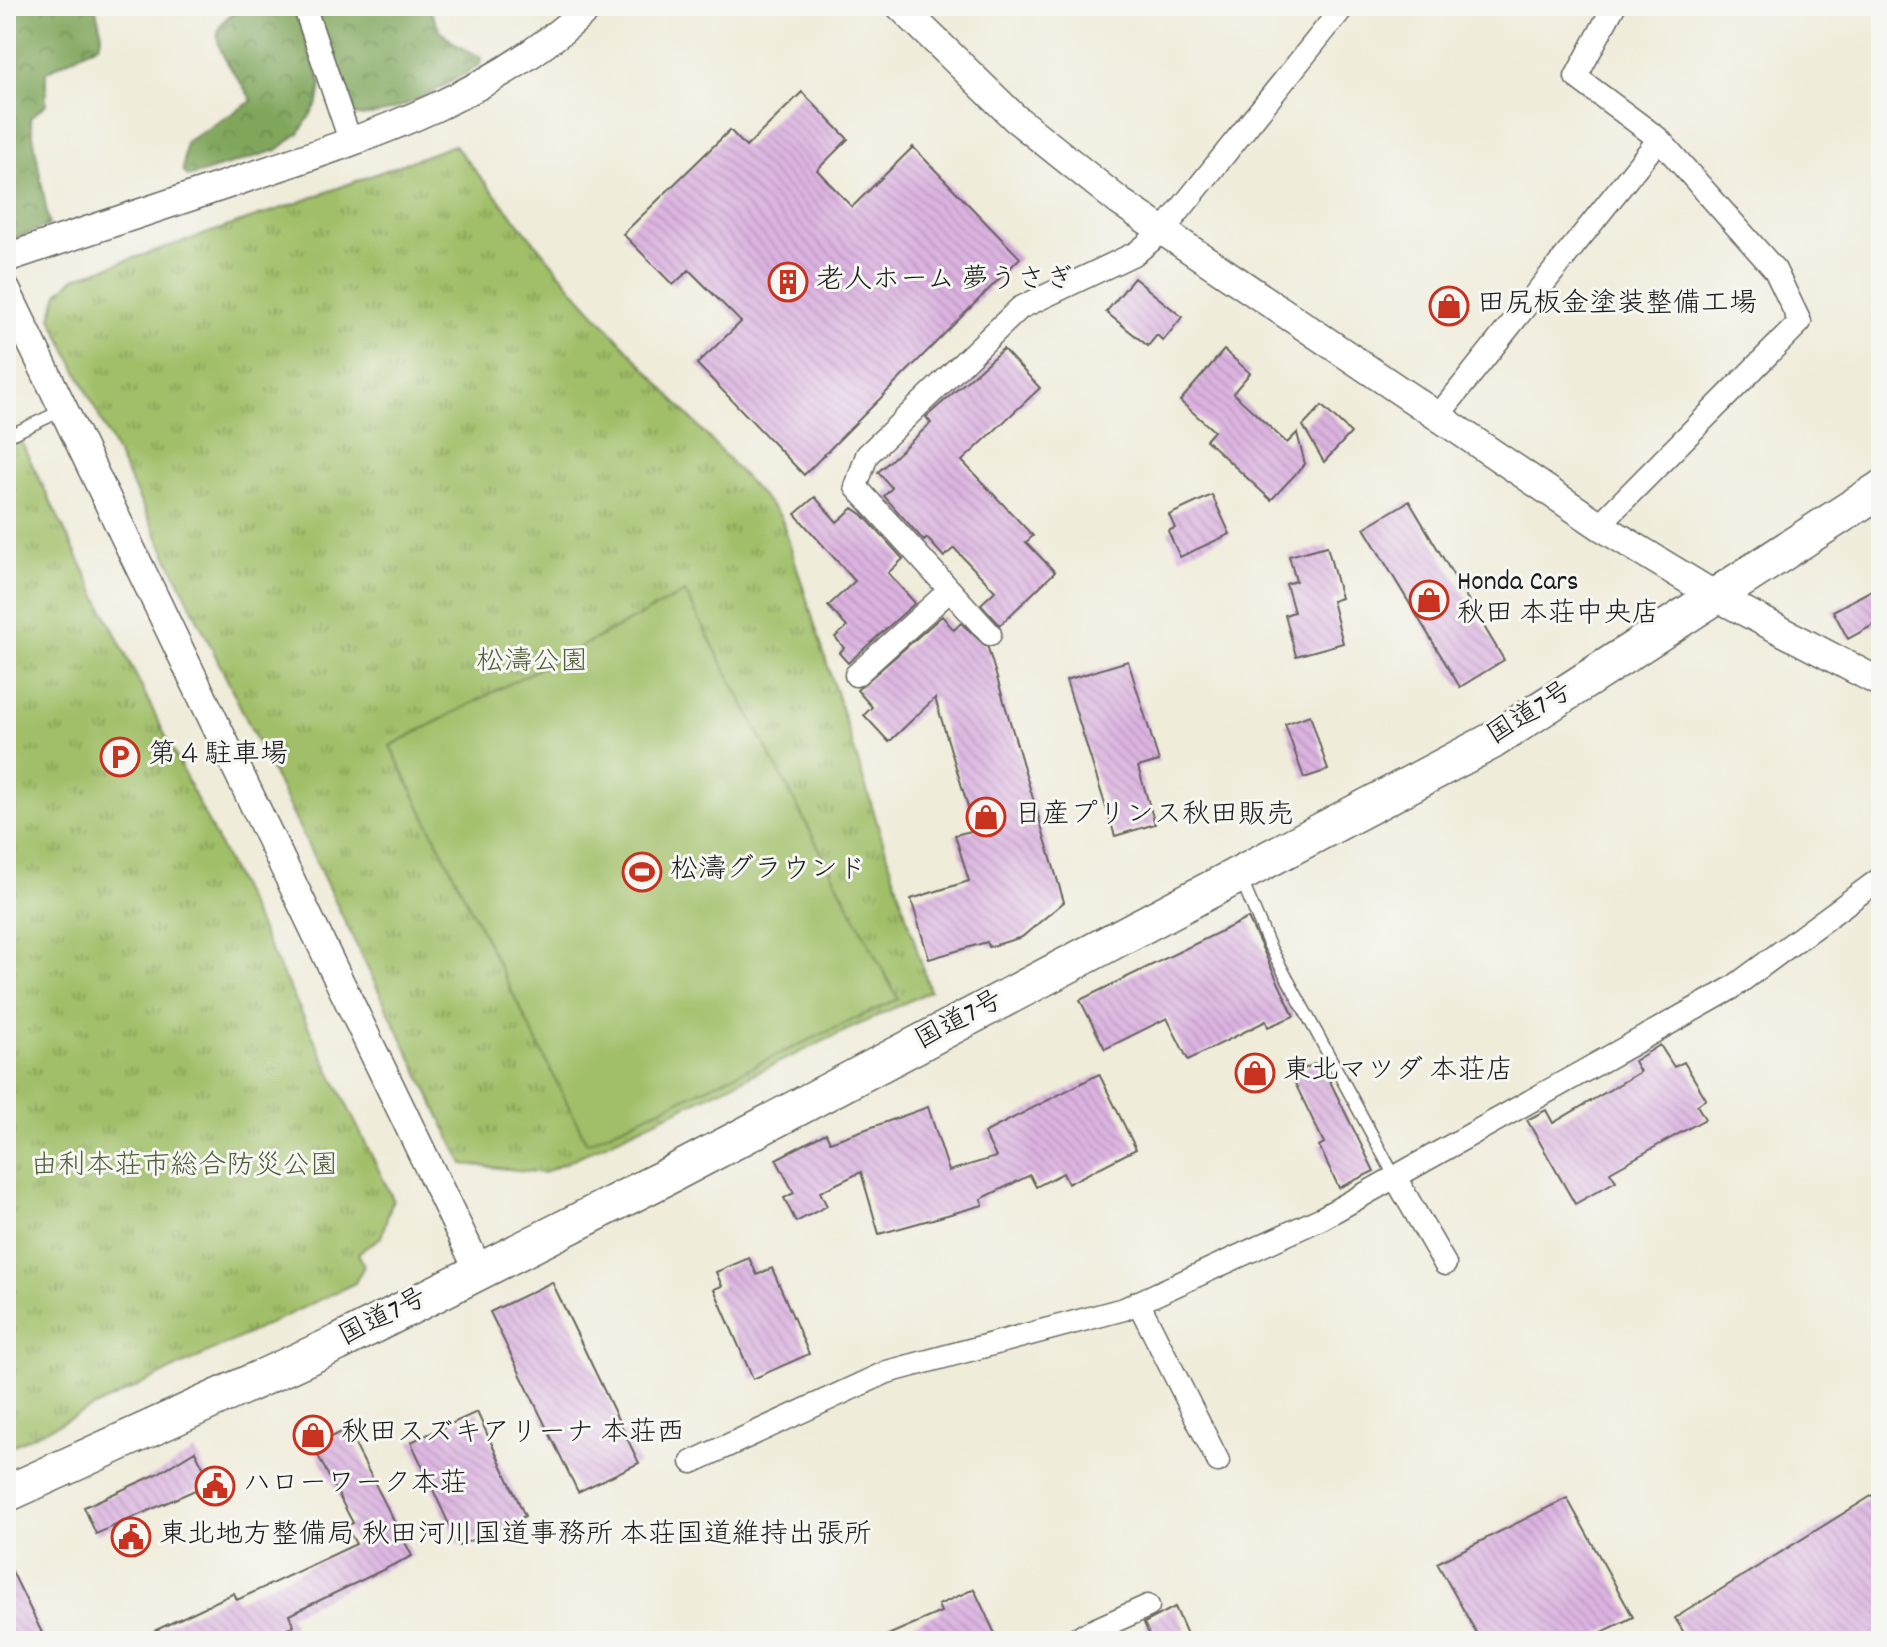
<svg xmlns="http://www.w3.org/2000/svg" width="1887" height="1647" font-family="Dekko,'Klee One',sans-serif">
  <defs>
    <pattern id="grass-tufts" width="24" height="20" patternUnits="userSpaceOnUse" patternTransform="scale(2)"><rect width="24" height="20" fill="#a0bf67"/><path d="M3 7l-1-3M5 7V3M7 7l1-3M15 17l-1-3M17 17v-4M19 17l1-3" fill="none" stroke="#829a54"/></pattern>
    <pattern id="forest-crowns" width="20" height="18" patternUnits="userSpaceOnUse" patternTransform="scale(2)"><rect width="20" height="18" fill="#80a65c"/><path d="M2 6a3 3 0 1 1 6 0M12 15a3 3 0 1 1 6 0" fill="none" stroke="#68864b"/></pattern>
    <pattern id="building-back-hatch" width="6" height="6" patternUnits="userSpaceOnUse" patternTransform="scale(2)"><rect width="6" height="6" fill="#dbb3e0"/><path d="M-1 5l2 2M0 0l6 6M5-1l2 2" fill="none" stroke="#bb99c0"/></pattern>
  </defs>
  <rect width="100%" height="100%" fill="#f6f6f2"/>
  <filter id="ink" filterUnits="userSpaceOnUse"><feTurbulence type="fractalNoise" baseFrequency=".0125" numOctaves="2"/><feDisplacementMap in="SourceGraphic" scale="16" xChannelSelector="R" yChannelSelector="G"/><feConvolveMatrix kernelMatrix="1 2 1 2 8 2 1 2 1" color-interpolation-filters="sRGB"/></filter>
  <filter id="wash" filterUnits="userSpaceOnUse"><feTurbulence type="fractalNoise" baseFrequency=".006" numOctaves="4" result="noise"/><feDisplacementMap in="SourceGraphic" scale="32" xChannelSelector="R" yChannelSelector="G"/><feGaussianBlur stdDeviation="1.8" result="paint"/><feColorMatrix in="noise" values="0 0 0 0 0 0 0 0 0 0 0 0 0 0 0 0 0 1.4 0 .05"/><feComposite in="paint" operator="in"/></filter>
  <g filter="url(#wash)">
    <rect width="100%" height="100%" fill="#f0ecda"/>
    <path fill="url(#grass-tufts)" stroke="#5e6e42" stroke-width="2" d="M454 145 580 297 781 517 930 991 544 1173 463 1164 51 318 58 293 75 278 300 202Z
      M6 411 393 1199 381 1237 358 1253 364 1266 355 1283 6 1449Z"/>
    <path fill="url(#forest-crowns)" stroke="#4e613c" stroke-width="2" d="M6 6H95L102 34 99 44 46 72V104L30 118 49 225 6 242Z
      M248 6H293L321 84 318 103 299 133 277 150 188 177 183 170 186 142 252 101C234 67 187 29 248 6Z
      M315 6H429C439 38 454 44 481 57L480 65C448 83 390 121 353 115Z"/>
    <path fill="#a0bf67" stroke="#5e6e42" stroke-width="2" d="M685 592 898 999 587 1143 390 746Z"/>
    <g id="blocks">
      <path fill="url(#building-back-hatch)" d="M802 92 848 139 817 170 852 207 913 147 1020 258 804 475 697 364 741 322 689 270 673 285 623 234 730 130 746 147Z
        M1134 278 1182 317 1163 341 1157 335 1148 346 1106 312Z
        M1003 349 1040 388 962 461 1033 536 1026 542 1055 572 1000 625 981 604 995 591 954 548 944 557 927 538 924 541 884 496 892 488 878 472 931 423 926 417Z
        M1224 350 1250 373 1233 393 1287 443 1297 433 1305 464 1271 500 1206 440 1214 431 1180 401Z
        M1322 406 1351 433 1324 462 1303 426Z
        M1212 495 1230 534 1180 557 1168 531 1175 528 1169 515Z
        M815 497 837 522 853 508 863 515 903 559 888 573 915 603 848 663 839 653 844 648 835 637 847 627 828 606 855 581 795 514Z
        M1409 501 1504 660 1460 687 1364 528Z
        M1327 546 1341 598 1332 601 1343 643 1296 656 1285 615 1294 612 1286 584 1296 581 1289 556Z
        M1881 585V621L1848 639 1833 611Z
        M942 616 954 630 961 623 988 648 1064 902 1022 937 989 947 987 942 929 959 911 899 969 881 955 835 975 830 935 698 889 742 864 715 872 707 857 690Z
        M1128 661 1159 761 1138 767 1155 824 1115 836 1066 680Z
        M1310 715 1328 770 1304 778 1285 724Z
        M1248 918 1294 1016 1268 1027 1266 1021 1188 1060 1167 1018 1105 1049 1080 1000Z
        M1660 1045 1674 1067 1684 1062 1706 1099 1697 1105 1705 1119 1610 1172 1616 1181 1575 1204 1527 1120 1546 1110 1553 1123 1640 1072 1634 1061Z
        M1320 1061 1374 1171 1339 1188 1319 1146 1324 1143 1291 1075Z
        M1099 1074 1136 1149 1068 1184 1063 1173 1036 1187 1030 1175 981 1199 983 1205 879 1234 861 1172 820 1192 827 1206 796 1222 784 1198 794 1193 776 1159 826 1133 830 1142 928 1107 949 1171 996 1157 984 1133Z
        M749 1258 757 1275 772 1268 809 1354 753 1379 714 1289 722 1286 716 1272Z
        M552 1282 639 1463 578 1492 490 1312Z
        M477 1412 525 1516 459 1546 411 1442Z
        M347 1429 412 1556 289 1615 294 1626 262 1641H133L234 1593 237 1600 356 1544 346 1526 353 1523 313 1446Z
        M195 1451 211 1483 96 1534 84 1507 155 1475Z
        M1881 1490V1641H1689L1675 1618Z
        M1567 1498 1633 1617 1584 1641H1481L1437 1563Z
        M6 1559 46 1641H6Z
        M974 1589 996 1636 984 1641H874L941 1612 938 1605Z
        M1175 1607 1190 1641H1152L1144 1623Z"/>
    </g>
  </g>
  <g filter="url(#ink)">
    <use href="#blocks" fill-opacity="0" stroke="#66655e" stroke-width="2"/>
    <g fill="none" stroke-linecap="round" stroke-linejoin="round">
      <g stroke="#66655e" stroke-width="14">
        <path id="service" d="M6 437 63 410
          M1241 879 1269 945 1395 1177"/>
      </g>
      <g stroke="#66655e" stroke-width="25">
        <path id="minor" d="M304 6 351 143
          M1438 416 1659 139
          M1599 525 1800 322 1775 270 1659 139 1576 77 1614 6
          M990 634 856 487 867 455 1020 308 1136 253 1163 231 1344 6
          M856 675 950 590
          M1395 1177 1445 1264
          M1138 1302 1218 1461
          M692 1462 887 1372 1124 1309 1322 1218 1732 988 1881 878
          M1070 1641 1148 1606"/>
      </g>
      <g stroke="#66655e" stroke-width="31">
        <path id="tertiary" d="M900 6 1015 118 1120 202 1599 525 1717 597 1881 683
          M6 258C87 231 168 204 249 177 371 136 495 96 590 6
          M6 290 479 1271"/>
      </g>
      <g stroke="#66655e" stroke-width="39">
        <path id="trunk" d="M6 1494 338 1343 670 1175 1492 741 1881 489"/>
      </g>
      <use href="#service" stroke="#fff" stroke-width="11"/>
      <use href="#minor" stroke="#fff" stroke-width="22"/>
      <use href="#tertiary" stroke="#fff" stroke-width="28"/>
      <use href="#trunk" stroke="#fff" stroke-width="36"/>
    </g>
  </g>
  <defs>
    <g id="building-ring" transform="scale(2)"><circle r="9.5" fill="#f6f6f2" stroke="#c8321e" stroke-width="1.5"/><path d="M-4-6H4V6H1V3H-1V6H-4ZM-2.5-4.3h1.7v1.8h-1.7ZM.8-4.3h1.7v1.8H.8ZM-2.5-1h1.7V.8h-1.7ZM.8-1h1.7V.8H.8Z" fill="#c8321e"/></g>
    <g id="shop-ring" transform="scale(2)"><circle r="9.5" fill="#f6f6f2" stroke="#c8321e" stroke-width="1.5"/><path d="M-5-2.5h2.3a2.7 3.5 0 0 1 5.4 0H5L5.5 6h-11ZM-1.5-2.5h3a1.5 2.3 0 0 0-3 0Z" fill="#c8321e"/></g>
    <g id="parking-ring" transform="scale(2)"><circle r="9.5" fill="#f6f6f2" stroke="#c8321e" stroke-width="1.5"/><path d="M-3.5-5.5H1a3.5 3.5 0 0 1 0 7H-1V5.5H-3.5ZM-1-3.4V-.6H.8a1.4 1.4 0 0 0 0-2.8Z" fill="#c8321e"/></g>
    <g id="stadium-ring" transform="scale(2)"><circle r="9.5" fill="#f6f6f2" stroke="#c8321e" stroke-width="1.5"/><path d="M0-5a6.5 5 0 1 0 0 10a6.5 5 0 1 0 0-10ZM-3.5-1.8h7v3.6h-7Z" fill="#c8321e"/></g>
    <g id="civic-ring" transform="scale(2)"><circle r="9.5" fill="#f6f6f2" stroke="#c8321e" stroke-width="1.5"/><path d="M-.6-6.5H3V-4.5H.6V-3L4-1V1h2V6H-6V1h2V-1L-.6-3ZM-1.2 2.5V6h2.4V2.5Z" fill="#c8321e"/></g>
  </defs>
  <g fill-rule="evenodd">
    <use href="#building-ring" x="788" y="282"/>
    <use href="#shop-ring" x="1449" y="306"/>
    <use href="#shop-ring" x="1429" y="600"/>
    <use href="#parking-ring" x="120" y="757"/>
    <use href="#shop-ring" x="986" y="817"/>
    <use href="#stadium-ring" x="642" y="872"/>
    <use href="#shop-ring" x="1255" y="1073"/>
    <use href="#shop-ring" x="313" y="1435"/>
    <use href="#civic-ring" x="215" y="1486"/>
    <use href="#civic-ring" x="131" y="1537"/>
  </g>
  <g text-anchor="middle" dominant-baseline="central" stroke-width="6" stroke-linejoin="round" paint-order="stroke">
    <g font-size="28" fill="#1c1c1c" stroke="#f6f6f2" text-anchor="start">
      <text x="816" y="282">老人ホーム 夢うさぎ</text>
      <text x="1477" y="306">田尻板金塗装整備工場</text>
      <text x="1457" y="584">Honda Cars<tspan x="1457" dy="32">秋田 本荘中央店</tspan></text>
      <text x="148" y="757">第４駐車場</text>
      <text x="1014" y="817">日産プリンス秋田販売</text>
      <text x="670" y="872">松濤グラウンド</text>
      <text x="1283" y="1073">東北マツダ 本荘店</text>
      <text x="341" y="1435">秋田スズキアリーナ 本荘西</text>
      <text x="243" y="1486">ハローワーク本荘</text>
      <text x="159" y="1537">東北地方整備局 秋田河川国道事務所 本荘国道維持出張所</text>
    </g>
    <g font-size="28" fill="#515d3a" stroke="#f6f6f2">
      <text x="532" y="664">松濤公園</text>
      <text x="184" y="1168">由利本荘市総合防災公園</text>
    </g>
    <g font-size="28" fill="#1c1c1c" stroke="#f6f6f2">
      <text transform="translate(1531 715) rotate(-32)">国道7号</text>
      <text transform="translate(960 1022) rotate(-28)">国道7号</text>
      <text transform="translate(384 1319) rotate(-27)">国道7号</text>
    </g>
  </g>
  <rect width="1887" height="1647" fill="none" stroke="#f6f6f2" stroke-width="32"/>
</svg>
